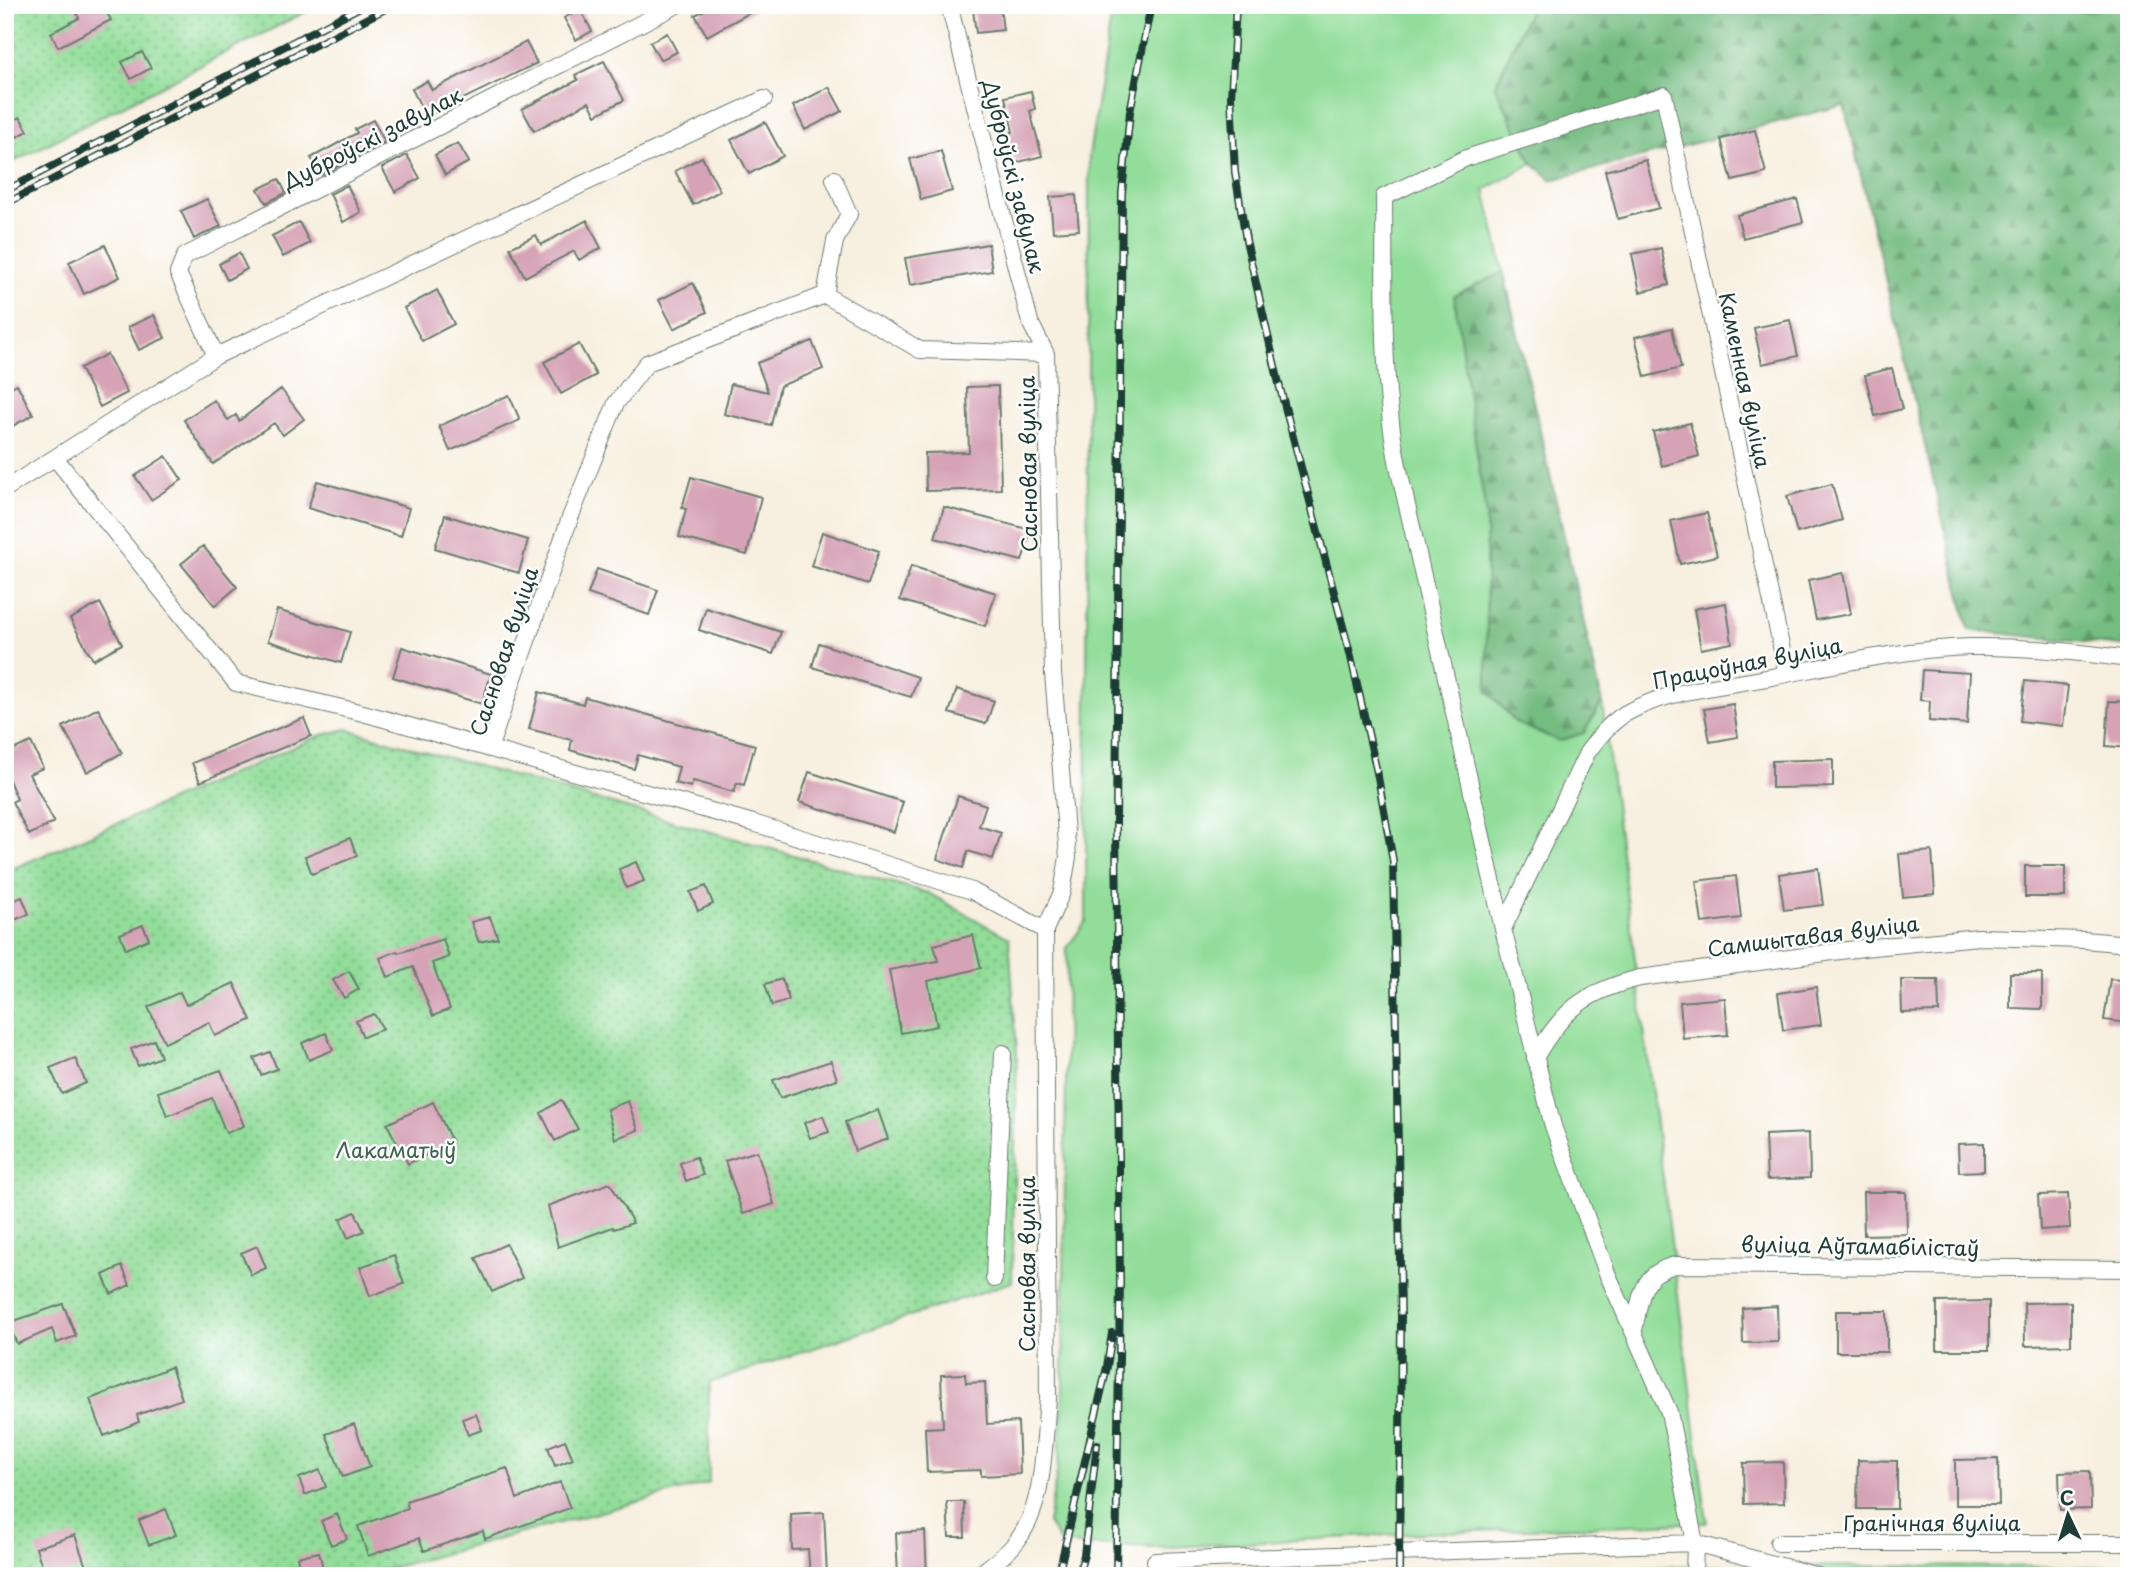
<svg xmlns="http://www.w3.org/2000/svg" width="2134" height="1581" font-family="'Playpen Sans',sans-serif">
  <defs>
    <pattern id="forest-firs" width="22" height="20" patternUnits="userSpaceOnUse" patternTransform="scale(1.75)"><rect width="22" height="20" fill="#74bc81"/><path d="M5 1l3.5 6h-7zM16 11l3.5 6h-7z" fill="#5f9a6a"/></pattern>
    <pattern id="park-dots" width="8" height="8" patternUnits="userSpaceOnUse" patternTransform="scale(1.75)"><rect width="8" height="8" fill="#91dd99"/><path d="M2 2h.1M6 6h.1" fill="none" stroke="#76b47e" stroke-width="1.8" stroke-linecap="round"/></pattern>
  </defs>
  <rect width="100%" height="100%" fill="#fff"/>
  <filter id="ink" filterUnits="userSpaceOnUse"><feTurbulence type="fractalNoise" baseFrequency=".0143" numOctaves="2"/><feDisplacementMap in="SourceGraphic" scale="14" xChannelSelector="R" yChannelSelector="G"/><feConvolveMatrix kernelMatrix="1 2 1 2 8 2 1 2 1" color-interpolation-filters="sRGB"/></filter>
  <filter id="wash" filterUnits="userSpaceOnUse"><feTurbulence type="fractalNoise" baseFrequency=".00686" numOctaves="4" result="noise"/><feDisplacementMap in="SourceGraphic" scale="28" xChannelSelector="R" yChannelSelector="G"/><feGaussianBlur stdDeviation="1.57" result="paint"/><feColorMatrix in="noise" values="0 0 0 0 0 0 0 0 0 0 0 0 0 0 0 0 0 1.4 0 .05"/><feComposite in="paint" operator="in"/></filter>
  <g filter="url(#wash)">
    <rect width="100%" height="100%" fill="#f7efdf"/>
    <path fill="#91dd99" stroke="#588d66" stroke-width="2" d="M1113 5H1532L1495 86 1532 163 1485 190 1602 702 1707 1522 1424 1533 1155 1548 1061 1544 1048 1523 1058 1467 1063 1393 1067 948 1086 921 1089 156Z
      M1672 1566 2129 1567V1576H1496Z"/>
    <path fill="url(#forest-firs)" stroke="#4a7c5a" stroke-width="2" d="M1532 5H2129V647L1969 630 1844 105 1552 180 1532 163 1495 86Z
      M1503 272 1602 702 1584 733 1559 741 1516 723 1487 690 1486 516 1454 296Z
      M2075 1567H2129V1576H2070Z"/>
    <path fill="url(#park-dots)" stroke="#588d66" stroke-width="2" d="M5 5H319L5 166Z
      M346 729 928 893 1009 938 1017 1053 1012 1282 709 1383V1483L361 1576H5V872L319 736Z"/>
    <g id="blocks">
      <path fill="#d6a3b6" d="M72 5H103L111 20 58 47 51 33 79 18Z
        M714 5H764L707 36 695 15Z
        M1000 6 1003 30 976 33 973 10Z
        M580 9 592 31 576 40 564 18Z
        M667 33 677 52 660 60 650 42Z
        M526 42 537 63 426 117 412 89 427 81 432 90Z
        M142 52 151 68 131 79 122 62Z
        M604 61 624 100 596 115 589 102 534 131 522 109 578 80 575 75Z
        M829 87 842 111 805 130 793 106Z
        M1031 91 1035 109 1030 111 1042 156 1015 163 1007 134 1013 132 1005 97Z
        M20 117 28 131 5 143V125Z
        M373 120 385 142 321 175 311 158 357 133 355 129Z
        M765 122 783 156 749 174 731 140Z
        M1755 130 1766 173 1732 181 1721 139Z
        M458 143 469 162 445 175 435 155Z
        M941 151 952 191 921 200 910 159Z
        M407 155 420 178 395 192 382 168Z
        M702 157 720 191 693 205 675 171Z
        M1646 160 1659 208 1618 219 1605 171Z
        M279 179 286 193 266 203 258 189Z
        M347 185 361 212 343 222 330 194Z
        M1076 195 1079 230 1053 232 1050 197Z
        M207 199 221 226 194 239 181 211Z
        M1797 199 1803 222 1743 238 1737 215Z
        M587 220 601 248 579 260 574 251 525 277 510 248 536 235 541 245Z
        M299 222 310 243 283 257 272 236Z
        M988 244 992 271 910 285 905 258Z
        M105 245 120 277 84 294 69 262Z
        M1661 248 1669 285 1640 292 1632 254Z
        M239 253 247 269 227 280 219 264Z
        M693 283 707 312 674 329 659 300Z
        M437 290 454 324 422 341 404 308Z
        M154 315 165 338 139 350 128 327Z
        M1790 320 1798 356 1762 364 1754 328Z
        M1672 328 1681 368 1645 377 1635 337Z
        M812 341 823 369 780 386 771 425 724 414 731 384 768 392 757 363Z
        M579 344 596 375 561 394 544 362Z
        M107 354 127 393 100 407 80 368Z
        M1892 368 1902 409 1875 416 1865 375Z
        M17 384 33 415 5 430V390Z
        M998 386 1001 489 926 491 925 453 969 452 967 387Z
        M281 389 304 419 283 435 274 423 213 464 184 420 214 400 228 420 236 415 239 421Z
        M509 395 520 420 450 451 439 426Z
        M1690 423 1699 456 1662 466 1653 432Z
        M166 456 182 480 151 500 135 476Z
        M691 477 761 497 747 555 679 537 686 509 682 508Z
        M317 481 409 508 401 536 308 508Z
        M1832 484 1842 520 1797 533 1787 496Z
        M944 507 1031 530 1022 561 935 538Z
        M1707 513 1717 556 1680 564 1671 521Z
        M445 515 528 540 519 573 435 548Z
        M822 532 879 551 868 584 811 566Z
        M203 546 237 587 215 606 181 564Z
        M911 566 996 593 985 626 900 600Z
        M597 569 658 590 649 615 588 594Z
        M1843 573 1851 614 1816 620 1808 580Z
        M100 603 122 644 93 660 70 619Z
        M1726 603 1732 643 1701 649 1694 609Z
        M706 608 781 632 773 654 699 630Z
        M277 610 350 632 341 663 268 641Z
        M819 643 918 677 911 697 812 667Z
        M402 647 491 674 482 704 393 677Z
        M1922 670 1970 673 1967 724 1929 721 1930 701 1920 700Z
        M2025 681 2068 686 2063 726 2020 721Z
        M957 689 994 701 986 724 949 713Z
        M539 692 583 704 585 697 755 745 744 785 737 783 734 792 693 781 691 787 675 783 679 767 638 755 634 769 570 750 572 740 529 729Z
        M2109 701 2129 702V748L2106 746Z
        M1733 704 1738 737 1710 742 1704 709Z
        M98 708 122 753 87 772 63 727Z
        M304 718 311 736 200 782 192 763Z
        M31 742 43 768 29 774 54 822 29 835 12 802 17 799 5 771V753Z
        M1833 759V787L1772 788V761Z
        M809 772 903 802 894 832 799 802Z
        M958 796 986 805 979 826 1001 833 993 859 968 851 963 868 937 859Z
        M350 838 357 856 312 874 305 856Z
        M1932 851 1935 894 1903 897 1899 854Z
        M636 862 644 881 626 888 619 869Z
        M2025 866H2065V897H2025Z
        M1818 868 1823 905 1784 910 1779 874Z
        M1736 876 1741 918 1702 923 1696 881Z
        M706 886 713 904 698 911 690 892Z
        M22 897 29 914 5 924V904Z
        M490 917 498 938 479 942 471 922Z
        M143 925 149 939 126 949 120 934Z
        M973 935 981 968 928 981 937 1026 901 1033 889 970 938 961 934 945Z
        M443 939 449 957 432 963 450 1009 433 1016 413 967 388 977 380 958 397 951 398 953Z
        M349 971 359 989 344 998 333 980Z
        M2010 973H2042V1009L2010 1008Z
        M782 979 789 1000 772 1006 765 984Z
        M2110 979 2129 981V1023L2104 1020Z
        M1901 980H1938L1939 1012 1902 1013Z
        M234 983 251 1020 215 1036 209 1022 165 1043 148 1007 180 992 186 1005Z
        M1816 987 1821 1025 1783 1030 1778 993Z
        M1725 998 1728 1035 1683 1039 1680 1002Z
        M374 1014 383 1029 363 1037 356 1021Z
        M326 1033 333 1050 309 1060 302 1043Z
        M154 1040 161 1057 138 1066 131 1049Z
        M270 1052 277 1069 261 1075 254 1058Z
        M75 1058 86 1083 62 1094 50 1068Z
        M831 1061 837 1079 780 1098 773 1080Z
        M221 1070 244 1126 226 1133 212 1098 167 1116 158 1092Z
        M561 1100 578 1129 555 1141 541 1113Z
        M628 1101 638 1130 615 1139 607 1109Z
        M433 1102 452 1142 408 1164 387 1124Z
        M878 1110 888 1139 855 1151 845 1122Z
        M823 1116 829 1132 810 1138 804 1123Z
        M1809 1133 1810 1178 1767 1180 1765 1135Z
        M1984 1143V1171L1959 1172 1958 1144Z
        M757 1151 774 1204 743 1214 725 1161Z
        M696 1157 703 1175 686 1181 680 1163Z
        M610 1183 633 1223 614 1229 613 1227 558 1247 548 1206Z
        M1863 1192H1906L1907 1234 1864 1235Z
        M2068 1194 2070 1228 2040 1230 2038 1195Z
        M355 1212 364 1231 348 1238 340 1219Z
        M506 1244 522 1278 492 1292 476 1258Z
        M257 1246 266 1268 251 1275 241 1253Z
        M394 1255 404 1284 370 1296 360 1267Z
        M122 1266 130 1285 111 1294 103 1275Z
        M1989 1301V1350H1937V1302Z
        M2071 1302V1345L2025 1346 2024 1303Z
        M63 1304 76 1336 57 1343 52 1329 17 1344 8 1323Z
        M1777 1306 1778 1342 1743 1343 1742 1308Z
        M1836 1311H1887V1352H1836Z
        M171 1367 182 1399 137 1415 139 1422 104 1436 90 1399Z
        M965 1374 966 1383 985 1382 987 1424 1018 1422 1020 1474 981 1476V1470L927 1472 925 1428 943 1427 941 1375Z
        M476 1414 482 1430 468 1435 462 1419Z
        M354 1424 370 1467 343 1477 326 1434Z
        M565 1440 573 1459 555 1466 548 1447Z
        M1998 1459 1999 1505H1955V1460Z
        M1858 1460 1897 1461V1509H1857Z
        M1783 1462 1784 1503 1744 1504 1743 1463Z
        M507 1468 517 1499 560 1482 570 1508 485 1539 483 1531 424 1551 419 1538 368 1556 358 1526 408 1508 406 1501Z
        M320 1470 326 1487 305 1495 299 1478Z
        M2090 1471 2091 1509 2060 1510 2059 1472Z
        M947 1502H964L965 1537H949Z
        M166 1509 176 1535 149 1545 139 1520Z
        M824 1512 827 1576H810L808 1549 792 1550 791 1514Z
        M337 1514 347 1539 331 1545 321 1521Z
        M925 1531 927 1576H898L896 1533Z
        M75 1535 86 1567 59 1576H45L36 1548Z
        M319 1552 324 1572 301 1576 297 1557Z"/>
    </g>
  </g>
  <g filter="url(#ink)">
    <use href="#blocks" fill-opacity="0" stroke="#6b7b70" stroke-width="2"/>
    <g fill="none" stroke-linecap="round" stroke-linejoin="round">
      <g stroke="#6b7b70" stroke-width="18">
        <path id="street" d="M949 5 1030 322 1046 354 1053 673 1068 857 1062 892 1045 930
          M834 179 849 214 835 241 825 295 920 350 1046 354
          M216 356 178 273 185 256 677 5
          M56 459 236 683 363 713 753 823 972 891 1045 930 1048 1399C1043 1447 1046 1510 1012 1547 1002 1558 989 1566 978 1576
          M5 489 216 356 764 99
          M489 749 570 518 616 403 647 363 825 295
          M1503 929 1587 753C1600 735 1613 719 1632 710 1672 690 1718 687 1761 679 1830 666 1900 649 1970 647 2023 646 2076 652 2129 659
          M1535 1058C1562 1010 1586 991 1640 978L1863 948 1979 937 2084 940 2129 944
          M994 1279 1003 1053
          M1634 1330C1641 1299 1639 1274 1675 1265L2129 1269
          M1778 1543H2129
          M1155 1561 1695 1543 1818 1576
          M1694 1576 1695 1543 1669 1412 1607 1273 1553 1126 1503 929 1409 514C1401 480 1393 447 1390 413 1382 342 1385 268 1384 197L1466 158 1664 95 1787 674"/>
      </g>
      <use href="#street" stroke="#fff" stroke-width="16"/>
      <g stroke="#1f3d34" stroke-width="8">
        <path id="rail" d="M1236 5 1231 97 1235 172 1246 240 1280 388 1350 653 1378 777 1393 861 1401 1317 1399 1576
          M5 191 364 5
          M5 204 393 5
          M1058 1576 1107 1367 1112 1333
          M1078 1576 1084 1555 1097 1444
          M1116 1576 1120 1284 1116 820 1122 193 1130 112 1151 5"/>
      </g>
      <use href="#rail" stroke="#fff" stroke-width="5" stroke-dasharray="16" stroke-linecap="butt"/>
    </g>
  </g>
  <g text-anchor="middle" dominant-baseline="central" stroke-width="5" stroke-linejoin="round" paint-order="stroke">
    <g font-size="21" fill="#1f3d34" stroke="#fff">
      <text transform="translate(372 137) rotate(-27)">Дуброўскі завулак</text>
      <text transform="translate(1015 176) rotate(76)">Дуброўскі завулак</text>
      <text transform="translate(1746 380) rotate(78)">Каменная вуліца</text>
      <text transform="translate(1027 464) rotate(-91)">Сасновая вуліца</text>
      <text transform="translate(503 651) rotate(-72)">Сасновая вуліца</text>
      <text transform="translate(1747 662) rotate(-11)">Працоўная вуліца</text>
      <text transform="translate(1813 935) rotate(-7)">Самшытавая вуліца</text>
      <text transform="translate(1860 1245) rotate(1)">вуліца Аўтамабілістаў</text>
      <text transform="translate(1026 1264) rotate(-90)">Сасновая вуліца</text>
      <text x="1932" y="1522">Гранічная вуліца</text>
    </g>
    <g font-size="21" fill="#3c654d" stroke="#fff">
      <text x="396" y="1149">Лакаматыў</text>
    </g>
  </g>
  <rect width="2134" height="1581" fill="none" stroke="#fff" stroke-width="28"/>
  <g transform="translate(2068 1515) rotate(356)" stroke="#ffffff" stroke-width="5" paint-order="stroke">
  <path d="M0-5L12 26L0 18L-12 26Z" fill="#1f3d34"/>
  <text y="-10" font-size="19" font-weight="bold" text-anchor="middle" fill="#1f3d34">С</text>
  </g>
</svg>
